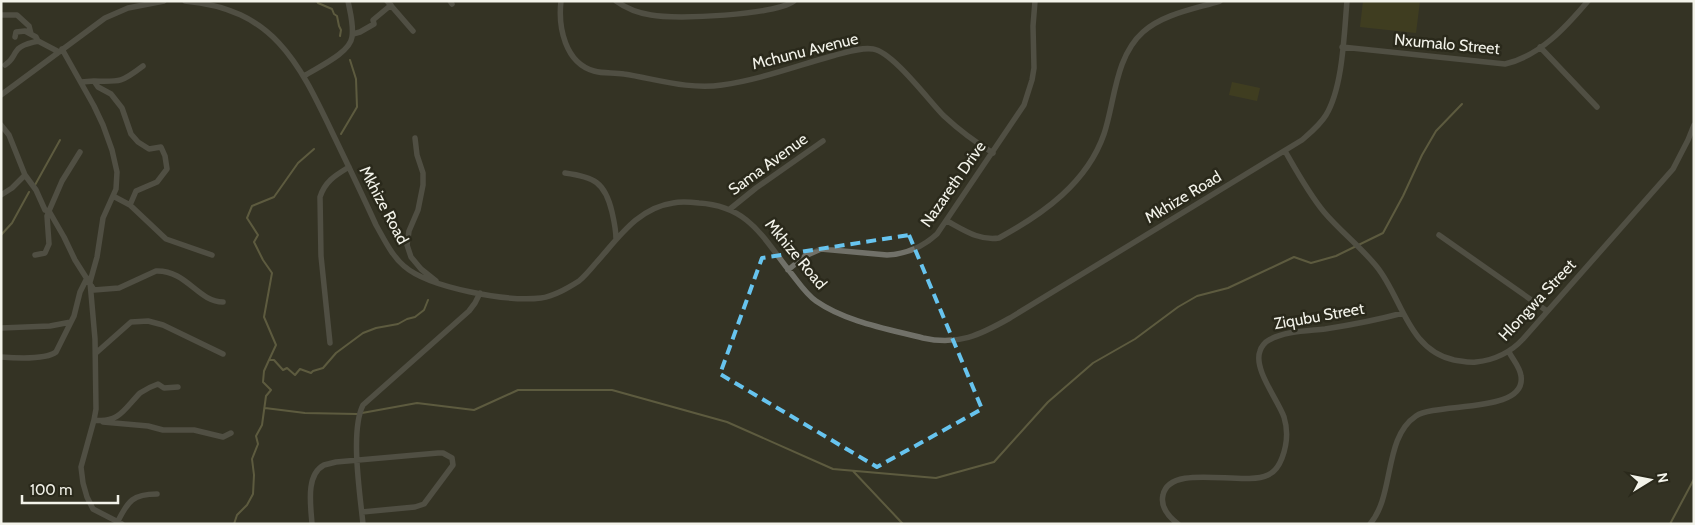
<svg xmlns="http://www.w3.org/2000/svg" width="1695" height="525" font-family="Cabin,sans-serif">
  <rect width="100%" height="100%" fill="#343325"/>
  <path fill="#4c4a1c" d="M1363 1H1420L1416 33 1360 27Z
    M1232 82 1260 88 1257 101 1229 95Z"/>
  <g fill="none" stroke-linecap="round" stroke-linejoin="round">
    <path stroke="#8e8c5f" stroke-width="2" d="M317 1 318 3 332 9 334 14 337 16 339 26 341 30 340 36
      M341 134 357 107 356 79 350 60
      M35 185 60 140
      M1 235 12 223 29 192
      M269 360 276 345 264 317 272 273 263 260 254 242 258 235 247 218 252 206 274 197 298 163 314 149
      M265 408 305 413 357 414
      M362 413 417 403 474 410 518 390H612L727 422 833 469 936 478 994 462 1048 402 1093 363 1135 339 1178 307 1197 296 1228 288 1294 257 1311 263 1336 256 1383 233 1403 196 1422 155 1436 131 1462 104
      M853 471 903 524
      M234 524 237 515 247 505 253 494 254 475 252 459 258 444 256 436 262 425 266 396 271 390 263 382 264 371 269 360H274L283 370 287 368 295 375 300 369 311 373 313 371 323 368 336 353 363 333 376 328 398 324 407 319 415 317 424 310 428 300
      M1670 524 1694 479"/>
    <path stroke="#717169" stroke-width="5.5" d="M185 1C273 9 298 61 332 132 347 163 362 194 376 225 384 239 392 256 404 266 429 288 508 302 541 298 555 296 568 288 579 281 585 276 590 270 595 264 617 240 637 208 673 203 681 201 691 202 699 203 749 206 763 238 791 273 799 283 806 294 816 301 846 322 888 329 923 338 958 346 980 335 1010 318L1302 140C1310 133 1320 125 1326 115 1343 87 1344 34 1347 1
      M387 1 413 31
      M450 1 452 4
      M561 1C558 27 565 63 594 71 604 74 614 72 624 74 656 79 689 90 722 85 759 80 796 66 832 56 845 53 860 47 873 49 893 52 929 101 944 116 959 130 975 142 993 153
      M616 1C627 9 638 13 651 15 676 20 775 15 794 1
      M1 15H17L29 26 31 34
      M353 34 360 32 374 24 373 20 391 5
      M15 37 16 32 25 31 36 37 38 41
      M1342 47 1505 64C1540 56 1566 27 1588 1
      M1540 47 1597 107
      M62 49 94 106 103 125 112 150 117 172 116 189 103 218 97 257 90 282 95 339 96 409 94 420 81 467 83 483 87 497 93 509 122 524
      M5 65C14 59 12 56 18 49 23 44 31 43 38 41L59 52
      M304 76C318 67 350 53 352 37 354 25 350 12 348 1
      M94 81C121 82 122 82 143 66
      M81 82 94 81 98 87 111 94 122 108 131 134 138 142 149 149 161 147 165 156 167 169 157 182 136 191 130 205
      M1 95 105 18 128 8 164 1
      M1 125 9 135 25 175 36 190 45 210 49 211 47 216 49 244 45 253 35 255
      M415 138 417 155 423 173V185L418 210 409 231 407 245 411 257 421 269 436 281
      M1285 151C1297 172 1309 194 1324 212 1340 231 1361 247 1377 267 1402 298 1408 350 1454 360 1462 361 1469 363 1476 362 1495 360 1510 353 1523 339L1673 169 1688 140 1694 125
      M80 152 62 181 49 211 64 237 75 260 94 290 119 288 156 271C187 270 198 302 223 302
      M565 173C594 177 605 182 612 212 614 221 616 229 616 239
      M1 195 12 188 25 175
      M113 196 130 205 166 239 212 255
      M730 209 756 188 823 141
      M947 221C964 230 979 241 999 238 1043 214 1087 183 1104 134 1115 101 1115 57 1143 32 1163 14 1194 9 1220 1
      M1439 235 1547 311
      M788 270 805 256 821 249 887 255C906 254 923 247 937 234L1024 105 1032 80 1034 68 1033 26 1035 1
      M1 328 50 326 71 322
      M330 343 321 256 320 197C325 181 336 175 349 167
      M96 353 131 322 148 321 163 325 223 354
      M1 357C15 358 46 360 56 352L74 316 80 292 87 278
      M94 420C119 424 125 408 140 393 146 389 152 386 158 384L164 388 178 387
      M103 422 148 426 163 430H194L223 437 231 433
      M118 521C128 501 133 494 157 494
      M312 524C311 507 305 475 324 465 328 464 332 463 336 462L438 453H443L452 458 453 465 424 504 415 507 362 512
      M363 524C360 494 350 431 363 405L469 311 475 303 480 293
      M1178 524C1169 517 1160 507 1163 495 1170 462 1244 487 1268 475 1275 472 1279 466 1282 458 1287 445 1288 430 1284 417 1278 400 1253 369 1260 351 1261 347 1265 342 1269 340 1285 331 1307 331 1325 329 1351 325 1377 320 1403 313
      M1370 524C1395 495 1383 438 1416 416 1437 402 1527 414 1521 376 1520 367 1513 360 1509 352"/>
  </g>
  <path d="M0 0H1695V525H0ZM909 235 982 409 877 467 720 374 762 258Z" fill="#343325" fill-opacity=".55" fill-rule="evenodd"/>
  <path fill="none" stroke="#67c4ef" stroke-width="4" stroke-dasharray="10 6" stroke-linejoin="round" d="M909 235 982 409 877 467 720 374 762 258Z"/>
  <g text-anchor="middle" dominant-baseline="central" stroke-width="5" stroke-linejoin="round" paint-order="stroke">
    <g font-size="16" fill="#f3f3ea" stroke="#2a291b">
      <text transform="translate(1447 44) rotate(5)">Nxumalo Street</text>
      <text transform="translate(805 51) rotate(-14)">Mchunu Avenue</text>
      <text transform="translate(768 164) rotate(-36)">Sama Avenue</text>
      <text transform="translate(953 184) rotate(-55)">Nazareth Drive</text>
      <text transform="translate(1183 197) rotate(-31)">Mkhize Road</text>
      <text transform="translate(384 205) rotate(62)">Mkhize Road</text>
      <text transform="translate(796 254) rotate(50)">Mkhize Road</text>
      <text transform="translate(1537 300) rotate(-47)">Hlongwa Street</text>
      <text transform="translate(1319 316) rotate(-10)">Ziqubu Street</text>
    </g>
  </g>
  <rect width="1695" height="525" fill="none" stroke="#f3f3ea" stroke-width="5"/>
  <g transform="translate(1650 480) rotate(80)" stroke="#2a291b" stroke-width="4" paint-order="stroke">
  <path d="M0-4L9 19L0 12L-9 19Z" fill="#f3f3ea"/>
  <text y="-8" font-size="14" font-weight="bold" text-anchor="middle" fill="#f3f3ea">N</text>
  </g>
  <path d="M22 495v8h96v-8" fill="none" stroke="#f3f3ea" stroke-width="2.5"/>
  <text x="30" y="495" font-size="15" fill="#f3f3ea" stroke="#2a291b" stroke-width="4" paint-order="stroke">100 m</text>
</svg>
